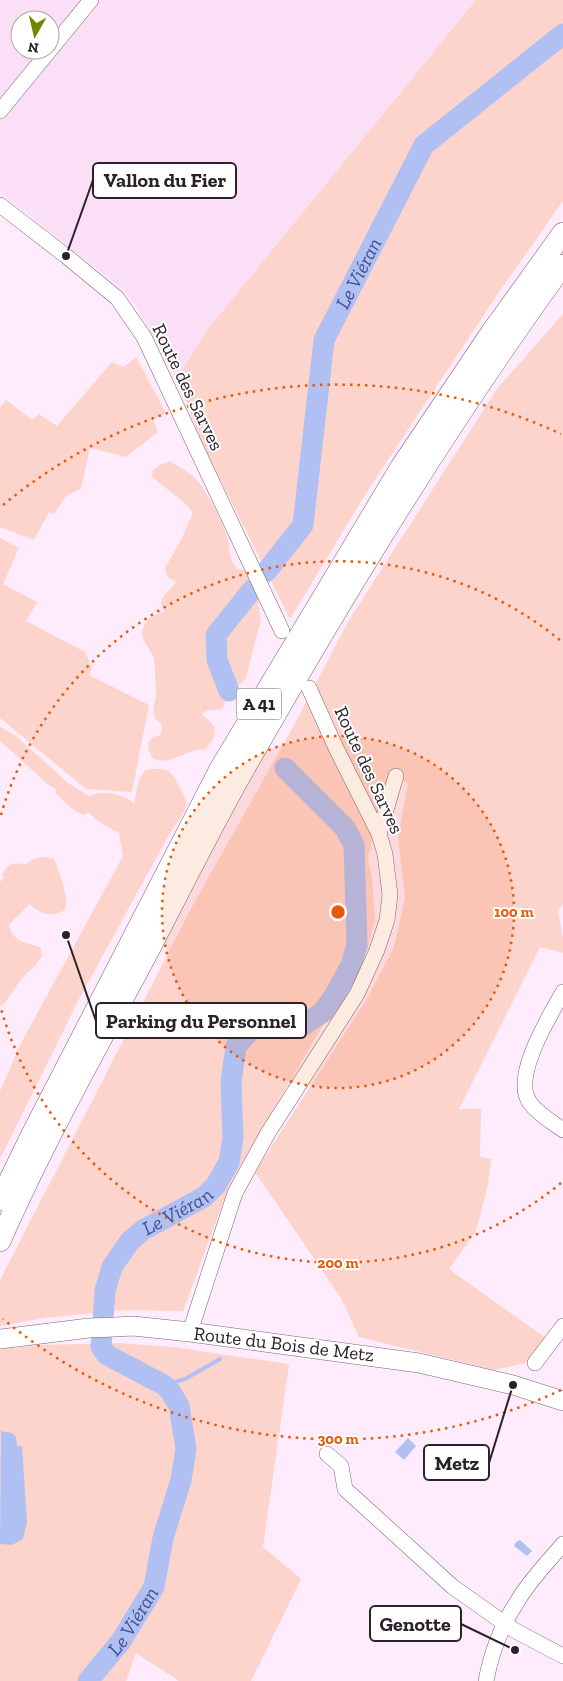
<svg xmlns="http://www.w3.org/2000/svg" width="563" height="1681" font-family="'Zilla Slab',serif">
  <rect width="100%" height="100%" fill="#feebfb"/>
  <path fill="#fbdff7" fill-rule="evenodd" d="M0 0H476L207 330 177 379 135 304 121 288 0 192ZM20 20H50V50H20Z"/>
  <path fill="#fdd4cc" d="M476 0H563V201L497 295 368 490 290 619 203 445 177 379 207 330Z
    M563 314V903L558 911 563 938V953L540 947 459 1109H481L480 1157 491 1159 488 1185 476 1231 449 1269 546 1338 526 1363 494 1370 359 1337 341 1298 255 1172 367 999 394 947 405 898 398 837 408 784 390 771 368 858 372 878 375 919 368 948 229 1186 183 1311 123 1310 44 1318 0 1326V1280L194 903 292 729 349 620 497 389Z
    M136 357 166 413 153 420 158 432 126 457 90 448 81 489 67 495 54 514 49 512 34 540 0 527V408L6 400 32 420 39 414 57 426 112 362 124 367Z
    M170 461C177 466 184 469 190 474 204 483 222 521 227 537 231 550 228 557 237 569L247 570 259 596 258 605 261 619 246 678C241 685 239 684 233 689 227 694 225 702 223 709L217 710H208L202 714 215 727 214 738 206 749C201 750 195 750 190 752 174 758 149 772 148 743L153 737 160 735 162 728 161 723 155 719C152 710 155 704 156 695 156 689 155 661 153 656 148 645 137 637 145 624 149 617 158 614 165 611L161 605 162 598 176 582 167 577 165 568 182 538 193 513 186 504 152 477 153 470 160 465Z
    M0 538 19 548 3 584 37 602 26 621 85 652 92 668 89 675 149 705 132 792 86 789 0 718Z
    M0 727 16 736 68 783 89 796C103 790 121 793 134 803L139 780 145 770C170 767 171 770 181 790 184 796 186 799 187 805L180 819 171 831 80 997 0 1159V1091L20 1045 123 856 119 833C108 827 96 822 89 812L83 815 75 811 56 794V789L50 786 0 741Z
    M43 857 54 859C58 867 70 900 65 909 63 912 61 912 58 913 46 917 38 911 29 904 23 913 14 917 9 926 15 945 27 941 41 948L42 956 36 965 22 978 3 1005 0 1006V882L5 876 2 877C8 862 10 863 26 864L33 859Z
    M118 1343 173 1347 289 1364 263 1547 301 1579 251 1681H179L136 1653 126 1681H0V1349L41 1345Z"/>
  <path fill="#b0c0f3" d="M1 1431 12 1433 16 1437 17 1446H22L27 1522 23 1539 12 1545 0 1544Z
    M408 1438 416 1446 404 1460 395 1452Z
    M520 1540 532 1551 527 1556 514 1546 516 1542Z"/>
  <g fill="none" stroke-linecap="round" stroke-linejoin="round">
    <path stroke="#b0c0f3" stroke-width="4" d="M164 1385 185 1379 220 1359"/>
    <g stroke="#b0c0f3" stroke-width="21">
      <path id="s1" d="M266 572 303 525 324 340 424 145 563 34"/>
      <path d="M229 691 217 660 216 635 252 590"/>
      <path id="s2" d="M88 1681 121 1641 154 1587 163 1538 181 1480 186 1449 179 1406 171 1392 164 1385 107 1355 101 1347 105 1291 112 1267 130 1241 143 1230 204 1197 216 1185 229 1162 233 1138 231 1082 236 1046 252 1029 263 1026 282 1029 302 1026 323 1012 336 993 351 965 357 945 354 845 345 828 285 768"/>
    </g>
    <g stroke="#776474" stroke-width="16">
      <path id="minor" d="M0 111 91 0
        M0 205 66 256 117 298 144 337 282 631
        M379 834 396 776
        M563 992C550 1016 511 1077 530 1103 538 1114 552 1122 563 1130
        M190 1332 235 1193 268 1133 357 994 377 950 387 920 390 895 385 854 379 834 336 748 309 688
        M535 1363 563 1326
        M327 1454 341 1466 345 1489 453 1587 514 1630 563 1656
        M486 1681C491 1654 502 1625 517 1602 529 1581 547 1563 563 1544"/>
    </g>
    <g stroke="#776474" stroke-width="20">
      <path id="major" d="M0 1339 89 1328 115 1327 133 1326 190 1332 419 1363 513 1385 563 1401"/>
    </g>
    <g stroke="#776474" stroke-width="22">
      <path id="highway" d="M0 1200 30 1138 220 769 401 467 491 333 563 233
        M0 1241C45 1139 100 1042 152 944 181 888 209 832 239 778 339 602 444 429 563 265"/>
    </g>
    <use href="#minor" stroke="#fff" stroke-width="15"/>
    <use href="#major" stroke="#fff" stroke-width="19"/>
    <use href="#highway" stroke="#fff" stroke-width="21"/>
  </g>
  <circle cx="338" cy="912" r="176" fill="#e8590c" fill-opacity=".12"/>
  <g fill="none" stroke="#e8590c" stroke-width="2.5" stroke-dasharray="2.5 5">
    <circle cx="338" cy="912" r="176"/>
    <path d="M561 1183A351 351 0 0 1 1 1009M1 815A351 351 0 0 1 561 641"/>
    <path d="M561 1390A527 527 0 0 1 3 1319M3 505A527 527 0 0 1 561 434"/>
  </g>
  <g text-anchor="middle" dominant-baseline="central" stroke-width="4" stroke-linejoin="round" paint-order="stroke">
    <rect fill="#fff" stroke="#6a6469" stroke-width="1" x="236.5" y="688.5" width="45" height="31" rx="4"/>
    <g font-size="18" font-weight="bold" fill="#2a2229">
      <text x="259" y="704">A 41</text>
    </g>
    <g font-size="19" fill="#2a2229" stroke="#fff">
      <text transform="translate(188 387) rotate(64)">Route des Sarves</text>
      <text transform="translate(369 770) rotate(65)">Route des Sarves</text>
      <text transform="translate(284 1344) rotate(7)">Route du Bois de Metz</text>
    </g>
    <g font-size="20" font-style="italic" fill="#41518f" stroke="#fff">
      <text stroke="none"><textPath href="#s1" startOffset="321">Le Viéran</textPath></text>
      <text stroke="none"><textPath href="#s2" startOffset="570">Le Viéran</textPath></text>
      <text stroke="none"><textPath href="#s2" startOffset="75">Le Viéran</textPath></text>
    </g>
  </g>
  <circle cx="338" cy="912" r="8" fill="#e8590c" stroke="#fff" stroke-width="2.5"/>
  <g font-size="15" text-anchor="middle" font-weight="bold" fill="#e8590c" stroke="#fff" stroke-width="4" stroke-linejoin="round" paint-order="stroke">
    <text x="514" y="917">100 m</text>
    <text x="338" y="1268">200 m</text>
    <text x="338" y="1444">300 m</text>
  </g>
  <path fill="none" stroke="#2a2229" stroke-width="2" d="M66 256L93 180M66 935L96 1021M513 1385L489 1463M515 1650L461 1624"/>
  <g fill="#2a2229" stroke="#fff" stroke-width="2">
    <circle cx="66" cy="256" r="5"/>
    <circle cx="66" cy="935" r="5"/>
    <circle cx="513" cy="1385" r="5"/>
    <circle cx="515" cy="1650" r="5"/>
  </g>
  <g fill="#fff" stroke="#2a2229" stroke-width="2">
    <rect x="93" y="163" width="143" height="35" rx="5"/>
    <rect x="96" y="1003" width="210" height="35" rx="5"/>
    <rect x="424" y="1445" width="65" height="35" rx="5"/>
    <rect x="370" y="1606" width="91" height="35" rx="5"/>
  </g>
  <g font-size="20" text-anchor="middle" font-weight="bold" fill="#2a2229">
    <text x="165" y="187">Vallon du Fier</text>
    <text x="201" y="1028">Parking du Personnel</text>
    <text x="457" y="1470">Metz</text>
    <text x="415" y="1631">Genotte</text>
  </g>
  <g transform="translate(35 35) rotate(188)"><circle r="24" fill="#ffffff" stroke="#aaa7a9"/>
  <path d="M0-4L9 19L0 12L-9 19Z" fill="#6e8900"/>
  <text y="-8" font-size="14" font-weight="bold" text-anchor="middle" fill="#2a2229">N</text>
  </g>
</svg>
